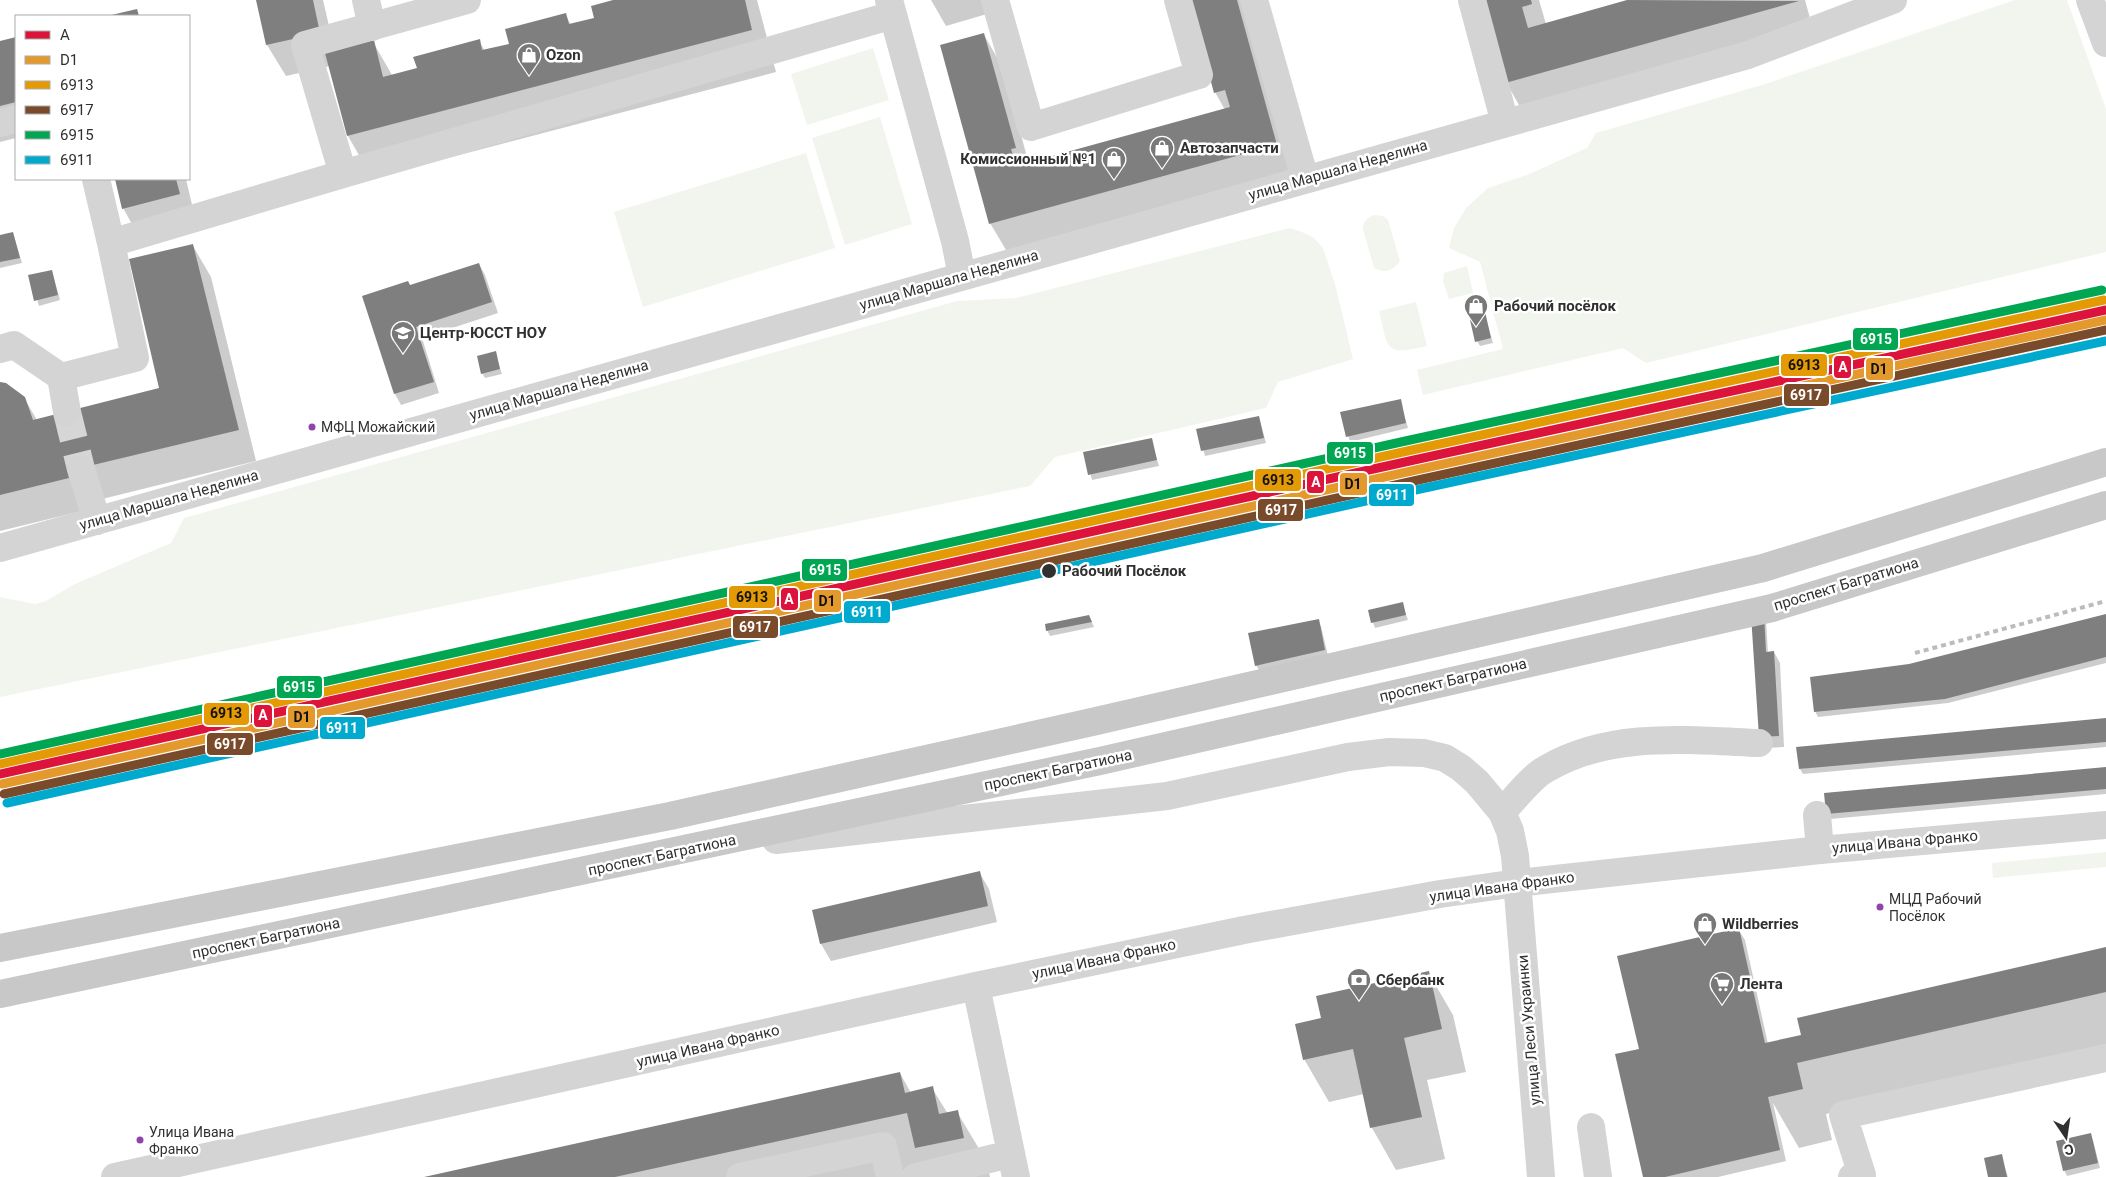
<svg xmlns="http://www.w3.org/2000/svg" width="2106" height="1177" font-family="Roboto,sans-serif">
  <rect width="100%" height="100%" fill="#fff"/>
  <path fill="#f2f5ed" d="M2015 0H2067L2106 109V252L1646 363 1623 348 1423 395 1417 370 1503 349 1480 262 1449 248 1454 228 1466 208 1488 188 1527 175 1587 148 1596 133 1762 85Z
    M873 48 889 100 807 125 791 74Z
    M880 117 912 224 845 245 812 138Z
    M806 153 835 248 643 307 614 212Z
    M1374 215 1383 216 1388 220 1400 261C1393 271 1385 274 1374 268L1363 229C1363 221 1367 218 1374 215Z
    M1290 228 1302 232 1314 238 1323 248 1335 284 1353 359 1278 382 1266 408 1055 457 1030 486 0 697V597L35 604 46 601 75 584 171 543 184 518 957 301 1016 298Z
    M1467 266 1473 293 1449 299 1443 281 1444 273Z
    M1416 302 1427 346C1383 356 1389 350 1379 311Z
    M2106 852V867L1993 878 1992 863Z"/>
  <path fill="#0003" d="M257 0H323L335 52 373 42 392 75 418 69 479 41 485 51 511 44 565 14 571 25 595 18 617 0H757L776 72 372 178 348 136 330 66 286 76 267 45Z
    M931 0H983L987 14 946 26Z
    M1190 0H1246L1294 176 1009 255 990 223 984 35 1002 66 1029 164 1225 110 1215 92Z
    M1483 0H1539L1546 24 1632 0H1805L1814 33 1524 114 1506 82Z
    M16 38V138L0 142V42Z
    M116 179H186L197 226 141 240 123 208Z
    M13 233 22 263 0 268V236Z
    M193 246 211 277 256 461 86 503V510L0 531V384L24 398 37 420 161 389Z
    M479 264 485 275 498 313 422 338 439 393 401 405 395 394 363 297 410 286Z
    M52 271 60 300 39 306 30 276Z
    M1483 309 1493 343 1480 346 1477 341Z
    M495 353 502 374 485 378 482 373Z
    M1400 400 1408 428 1350 442 1342 413Z
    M1259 417 1266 443 1205 456 1198 430Z
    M1151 439 1159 466 1092 480 1085 453Z
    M1402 603 1408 620 1375 628 1369 611Z
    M2106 615V663L1948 703 1818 717 1815 711 1909 665Z
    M1089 616 1094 627 1050 636 1047 630Z
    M1752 616 1766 621 1768 653 1774 652 1780 663 1784 747 1766 748Z
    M1318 621 1321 626 1328 656 1259 670 1256 665Z
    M2106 720V747L1803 774 1800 769Z
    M2106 769V794L1830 819 1826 794Z
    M979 872 989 889 997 922 831 961 821 944 813 911Z
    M1738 929 1745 940 1768 1044 1802 1036 2106 948V1049L1826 1114 1832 1140 1799 1148 1773 1103 1786 1161 1718 1177H1645L1640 1050Z
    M1428 972 1453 1015 1466 1072 1427 1080 1445 1159 1396 1170 1372 1128 1364 1094 1329 1102 1304 1059 1322 1019Z
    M900 1073 911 1093 932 1088 948 1114 957 1112 987 1162 990 1177H933L926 1166 876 1177H426Z
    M2090 1134 2093 1140 2100 1168 2067 1176 2064 1170Z
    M2001 1155 2008 1177H1989Z"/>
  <path fill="#7f7f7f" d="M256 0H313L320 33 266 45Z
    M613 0H745L752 30 347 136 325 53 374 40 383 77 417 68 413 57 480 39 482 50 509 44 505 29 566 13 569 24 594 18 591 6Z
    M1189 0H1237L1277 145 989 224 940 45 984 33 1016 148 1011 149 1016 166 1230 107 1225 90 1214 93Z
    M1482 0H1531L1532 4 1522 7 1528 28 1627 0 1799 1 1505 83Z
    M137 9 139 16H107Z
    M16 37V102L0 106V41Z
    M115 179H176L180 194 122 209Z
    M13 232 20 258 0 262V235Z
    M193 244 239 430 68 471 69 478 0 495V382L6 383 25 397 33 420 159 388 129 259Z
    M479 263 492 302 416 327 434 382 394 394 362 296 408 281 410 285Z
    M52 270 58 295 34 301 28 275Z
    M1484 307 1491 338 1475 342 1468 311Z
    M496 351 500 369 481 374 477 356Z
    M1401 399 1406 423 1346 437 1340 412Z
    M1259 416 1264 438 1201 451 1196 429Z
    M1152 438 1157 460 1088 475 1083 452Z
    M1403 602 1406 615 1371 623 1368 610Z
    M1764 614 1766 652 1774 651 1779 736 1759 737 1751 615Z
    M2106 614V657L1945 699 1814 712 1810 677 1909 664Z
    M1089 615 1092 622 1046 631 1045 624Z
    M1319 619 1325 650 1255 666 1248 633Z
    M2106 718V742L1799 769 1796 747Z
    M2106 767V789L1826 814 1824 793Z
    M980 871 988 906 820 944 812 910Z
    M1739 928 1765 1043 1801 1035 1797 1018 2106 947V992L1797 1063 1803 1089 1768 1097 1780 1150 1665 1177H1643L1615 1054 1639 1049 1617 956Z
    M1429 971 1442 1029 1404 1038 1422 1117 1370 1128 1353 1049 1303 1060 1295 1024 1321 1018 1316 996Z
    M900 1072 905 1093 933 1086 939 1114 958 1110 964 1138 915 1148 907 1113 615 1177H424Z
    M2091 1133 2098 1163 2063 1171 2056 1141Z
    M2002 1154 2007 1177H1988L1984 1158Z"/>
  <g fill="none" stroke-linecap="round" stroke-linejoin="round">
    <path stroke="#d6d6d6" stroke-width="28" stroke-dasharray="28 14" stroke-linecap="butt" d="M67 412 81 469"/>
    <path stroke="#d4d4d4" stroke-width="28" d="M366 0 372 27
      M467 0 305 45 343 174 893 15
      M889 0 955 241 962 276
      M995 0 1031 127 1199 75 1178 0
      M1254 0 1305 179
      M1472 0 1505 123
      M2090 0 2106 43
      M0 123 16 119
      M96 179 111 243
      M0 349 14 345 61 377 67 412
      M61 377 135 358 111 243 343 174
      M81 469 97 521
      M0 548 1748 55 1893 0
      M1502 812C1514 800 1532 776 1546 769 1610 731 1689 740 1759 743
      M1817 815 1820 850
      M776 840 1167 796 1348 757 1389 752 1424 753 1445 758 1461 768 1477 782 1502 812 1510 831 1515 856 1541 1177
      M976 986 1016 1177
      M1591 1127 1598 1177
      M115 1177 976 986 1244 930 1440 894 1517 883 1820 850 2106 825
      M740 1177 883 1146 890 1177
      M916 1177 1010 1154
      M1852 1177 1862 1175 1843 1115 2106 1058"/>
    <path stroke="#c8c8c8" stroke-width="28" d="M0 948 670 816 1092 722 1763 568 2106 462
      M0 994 1100 761 1772 608 2106 505"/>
    <path stroke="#bcbcbc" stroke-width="4" stroke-dasharray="5 4" stroke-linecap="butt" d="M1915 653 2106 601"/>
    <g stroke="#fff" stroke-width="12">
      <path id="rail-1" d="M0 774 1414 460 2106 310"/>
    </g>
    <g stroke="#fff" stroke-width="12">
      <path id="rail-2" d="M2 784 1416 470 2106 320"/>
    </g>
    <g stroke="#fff" stroke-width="12">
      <path id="rail-3" d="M0 764 1412 450 2104 300"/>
    </g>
    <g stroke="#fff" stroke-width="12">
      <path id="rail-4" d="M4 794 1418 480 2106 330"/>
    </g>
    <g stroke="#fff" stroke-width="12">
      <path id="rail-5" d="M0 754 1410 440 2102 290"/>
    </g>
    <g stroke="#fff" stroke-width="12">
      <path id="rail-6" d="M7 803 1420 489 2106 341"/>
    </g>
    <use href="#rail-1" stroke="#dc143c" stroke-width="9"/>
    <use href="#rail-2" stroke="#e4992d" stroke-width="9"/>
    <use href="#rail-3" stroke="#e39a05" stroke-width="9"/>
    <use href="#rail-4" stroke="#7a4b2a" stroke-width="9"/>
    <use href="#rail-5" stroke="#00a651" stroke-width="9"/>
    <use href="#rail-6" stroke="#00a9ce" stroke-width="9"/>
  </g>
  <defs>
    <g id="shop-pin" transform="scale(1.25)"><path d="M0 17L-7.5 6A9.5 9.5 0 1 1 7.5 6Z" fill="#787878" stroke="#fff"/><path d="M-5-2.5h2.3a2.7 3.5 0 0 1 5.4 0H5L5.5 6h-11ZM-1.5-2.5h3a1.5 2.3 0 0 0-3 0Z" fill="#fff"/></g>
    <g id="school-pin" transform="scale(1.25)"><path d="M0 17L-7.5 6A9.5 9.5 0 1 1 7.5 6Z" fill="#787878" stroke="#fff"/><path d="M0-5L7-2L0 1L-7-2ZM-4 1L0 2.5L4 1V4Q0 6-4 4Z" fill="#fff"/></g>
    <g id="bank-pin" transform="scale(1.25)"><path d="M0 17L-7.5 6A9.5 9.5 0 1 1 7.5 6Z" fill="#787878" stroke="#fff"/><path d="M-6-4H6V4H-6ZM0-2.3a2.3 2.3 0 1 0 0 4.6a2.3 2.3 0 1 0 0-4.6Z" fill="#fff"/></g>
    <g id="supermarket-pin" transform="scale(1.25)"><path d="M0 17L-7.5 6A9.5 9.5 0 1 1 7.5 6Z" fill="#787878" stroke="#fff"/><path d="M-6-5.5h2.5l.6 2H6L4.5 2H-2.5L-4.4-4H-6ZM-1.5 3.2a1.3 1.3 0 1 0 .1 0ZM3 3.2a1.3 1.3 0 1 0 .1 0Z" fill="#fff"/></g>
  </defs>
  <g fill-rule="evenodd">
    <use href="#shop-pin" x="529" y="55"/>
    <use href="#shop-pin" x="1162" y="148"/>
    <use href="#shop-pin" x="1114" y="159"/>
    <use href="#shop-pin" x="1476" y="306"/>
    <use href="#school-pin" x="403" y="333"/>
    <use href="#shop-pin" x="1705" y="924"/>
    <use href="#bank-pin" x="1359" y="980"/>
    <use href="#supermarket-pin" x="1722" y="984"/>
  </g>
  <g fill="#8e44ad" stroke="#fff" stroke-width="2">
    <circle cx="312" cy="427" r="4.5"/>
    <circle cx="1880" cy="907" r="4.5"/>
    <circle cx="140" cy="1140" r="4.5"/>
  </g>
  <circle fill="#303030" stroke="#fff" stroke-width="2" cx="1049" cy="571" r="8"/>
  <g text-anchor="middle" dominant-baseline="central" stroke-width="5" stroke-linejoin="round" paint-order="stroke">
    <g font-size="14" fill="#303030" stroke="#fff" text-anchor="start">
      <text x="321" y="427">МФЦ Можайский</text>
      <text x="1889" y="899">МЦД Рабочий<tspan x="1889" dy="17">Посёлок</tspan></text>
      <text x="149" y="1132">Улица Ивана<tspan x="149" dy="17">Франко</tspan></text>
    </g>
    <g font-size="15" font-weight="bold" fill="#303030" stroke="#fff" text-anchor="start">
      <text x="546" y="55">Ozon</text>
      <text x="1180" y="148">Автозапчасти</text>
      <text x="1096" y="159" text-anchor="end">Комиссионный №1</text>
      <text x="1494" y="306">Рабочий посёлок</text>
      <text x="420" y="333">Центр-ЮССТ НОУ</text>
      <text x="1722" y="924">Wildberries</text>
      <text x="1376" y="980">Сбербанк</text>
      <text x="1740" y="984">Лента</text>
    </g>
    <g font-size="15" fill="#303030" stroke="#fff">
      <text transform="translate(1338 170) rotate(-16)">улица Маршала Неделина</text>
      <text transform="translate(949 280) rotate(-16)">улица Маршала Неделина</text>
      <text transform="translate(559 390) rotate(-16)">улица Маршала Неделина</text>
      <text transform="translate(169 500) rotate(-16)">улица Маршала Неделина</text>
      <text transform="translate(1846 584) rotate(-17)">проспект Багратиона</text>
      <text transform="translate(1453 680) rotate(-13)">проспект Багратиона</text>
      <text transform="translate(1058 770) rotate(-12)">проспект Багратиона</text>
      <text transform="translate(1905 842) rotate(-5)">улица Ивана Франко</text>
      <text transform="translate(662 855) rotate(-12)">проспект Багратиона</text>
      <text transform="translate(1502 887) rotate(-8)">улица Ивана Франко</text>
      <text transform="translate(266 938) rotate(-12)">проспект Багратиона</text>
      <text transform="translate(1104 959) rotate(-12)">улица Ивана Франко</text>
      <text transform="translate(1529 1030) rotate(-95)">улица Леси Украинки</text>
      <text transform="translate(708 1046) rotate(-13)">улица Ивана Франко</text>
    </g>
    <g font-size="15" font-weight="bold" fill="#303030" stroke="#fff" text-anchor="start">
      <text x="1062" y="571">Рабочий Посёлок</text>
    </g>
  </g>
  <g stroke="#fff" stroke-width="2">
    <rect x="1852" y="327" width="47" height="24" rx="5" fill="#00a651"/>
    <rect x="1780" y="353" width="48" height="24" rx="5" fill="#e39a05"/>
    <rect x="1833" y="355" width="19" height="24" rx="5" fill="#dc143c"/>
    <rect x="1865" y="357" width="29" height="24" rx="5" fill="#e4992d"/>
    <rect x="1783" y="383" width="47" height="24" rx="5" fill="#7a4b2a"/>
    <rect x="1326" y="441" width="48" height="24" rx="5" fill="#00a651"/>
    <rect x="1254" y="468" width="48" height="24" rx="5" fill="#e39a05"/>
    <rect x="1306" y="470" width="19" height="24" rx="5" fill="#dc143c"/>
    <rect x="1339" y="472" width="29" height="24" rx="5" fill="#e4992d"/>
    <rect x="1368" y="483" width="47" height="24" rx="5" fill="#00a9ce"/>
    <rect x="1257" y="498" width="47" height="24" rx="5" fill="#7a4b2a"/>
    <rect x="801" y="558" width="47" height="24" rx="5" fill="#00a651"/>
    <rect x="728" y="585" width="48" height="24" rx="5" fill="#e39a05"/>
    <rect x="780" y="587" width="19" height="24" rx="5" fill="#dc143c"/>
    <rect x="813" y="589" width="29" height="24" rx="5" fill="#e4992d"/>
    <rect x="843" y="600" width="48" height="24" rx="5" fill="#00a9ce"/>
    <rect x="732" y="615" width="47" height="24" rx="5" fill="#7a4b2a"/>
    <rect x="276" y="675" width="47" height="24" rx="5" fill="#00a651"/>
    <rect x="203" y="702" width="47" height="24" rx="5" fill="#e39a05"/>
    <rect x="253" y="704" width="20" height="24" rx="5" fill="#dc143c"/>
    <rect x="287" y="705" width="29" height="24" rx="5" fill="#e4992d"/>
    <rect x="319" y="716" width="47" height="24" rx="5" fill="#00a9ce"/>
    <rect x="206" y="732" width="48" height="24" rx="5" fill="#7a4b2a"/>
  </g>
  <g font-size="14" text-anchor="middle" font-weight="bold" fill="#fff">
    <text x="1876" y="344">6915</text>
    <text x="1843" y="372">A</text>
    <text x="1806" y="400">6917</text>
    <text x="1350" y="458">6915</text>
    <text x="1316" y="487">A</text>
    <text x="1392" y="500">6911</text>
    <text x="1281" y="515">6917</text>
    <text x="825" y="575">6915</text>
    <text x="789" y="604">A</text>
    <text x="867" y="617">6911</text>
    <text x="755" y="632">6917</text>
    <text x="299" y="692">6915</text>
    <text x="263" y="720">A</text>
    <text x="342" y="733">6911</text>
    <text x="230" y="749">6917</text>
  </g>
  <g font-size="14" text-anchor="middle" font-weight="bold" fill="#111">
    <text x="1804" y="370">6913</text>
    <text x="1879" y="374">D1</text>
    <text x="1278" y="485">6913</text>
    <text x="1353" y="489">D1</text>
    <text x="752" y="602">6913</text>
    <text x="827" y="606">D1</text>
    <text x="226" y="718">6913</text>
    <text x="302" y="722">D1</text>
  </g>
  <rect x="15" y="15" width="175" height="165" fill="#ffffff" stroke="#acacac"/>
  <rect x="25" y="31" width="25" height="8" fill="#dc143c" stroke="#acacac"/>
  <text x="60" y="40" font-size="15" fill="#303030">A</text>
  <rect x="25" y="56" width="25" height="8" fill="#e4992d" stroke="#acacac"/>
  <text x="60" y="65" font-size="15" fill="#303030">D1</text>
  <rect x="25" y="81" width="25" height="8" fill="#e39a05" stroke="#acacac"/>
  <text x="60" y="90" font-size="15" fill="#303030">6913</text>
  <rect x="25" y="106" width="25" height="8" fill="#7a4b2a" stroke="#acacac"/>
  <text x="60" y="115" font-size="15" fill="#303030">6917</text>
  <rect x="25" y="131" width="25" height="8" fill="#00a651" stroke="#acacac"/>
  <text x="60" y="140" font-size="15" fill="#303030">6915</text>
  <rect x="25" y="156" width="25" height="8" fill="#00a9ce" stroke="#acacac"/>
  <text x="60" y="165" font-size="15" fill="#303030">6911</text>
  <g transform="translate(2066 1137) rotate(167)" stroke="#ffffff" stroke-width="4" paint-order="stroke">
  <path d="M0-4L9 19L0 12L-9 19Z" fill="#303030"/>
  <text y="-8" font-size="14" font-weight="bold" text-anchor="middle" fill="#303030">С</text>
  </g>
</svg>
